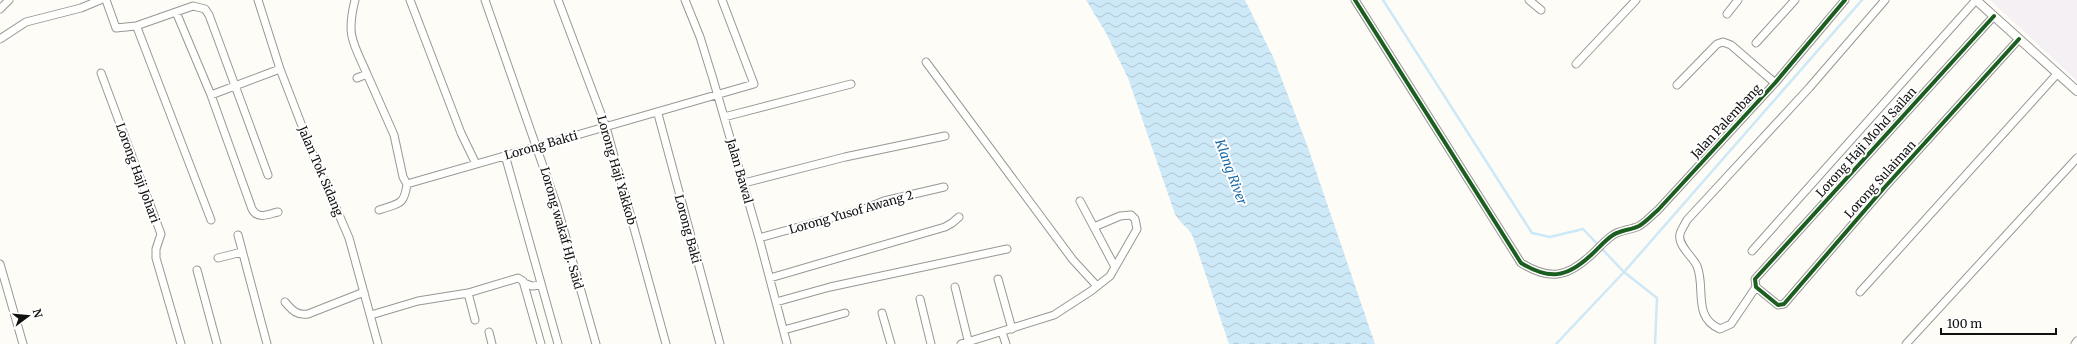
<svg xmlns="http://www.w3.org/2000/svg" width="2077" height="344" font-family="Merriweather,serif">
  <defs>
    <pattern id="water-waves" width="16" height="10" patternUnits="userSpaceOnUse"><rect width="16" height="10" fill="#cde8f7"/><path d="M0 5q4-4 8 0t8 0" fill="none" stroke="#afc6d3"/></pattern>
  </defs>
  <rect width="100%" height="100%" fill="#fdfcf7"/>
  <path fill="#f5f0f3" d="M1990 0H2077V81Z"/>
  <path fill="url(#water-waves)" d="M1086 0H1245L1274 59 1307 145 1375 344H1229L1193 237C1189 227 1181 225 1175 214L1128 78 1106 33Z"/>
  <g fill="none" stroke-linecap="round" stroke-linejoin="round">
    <path stroke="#cde8f7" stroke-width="2.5" d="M1383 0 1532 233 1550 237 1583 229 1624 272 1657 298 1655 344
      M1556 344 1624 272 1862 0"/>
    <g stroke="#979795" stroke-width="9">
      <path id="minor" d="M106 0 116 28 136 26 138 30 211 220
        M258 0 280 69 312 152 349 238 378 344
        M355 0C346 36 353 42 367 74
        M410 0 461 133 476 164
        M485 0 557 206 596 344
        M558 0 606 127 666 344
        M685 0 700 37 713 79 759 238 787 344
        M1355 0 1521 263C1549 280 1566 278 1590 256 1598 249 1604 241 1613 235 1620 230 1631 230 1639 226 1646 222 1652 215 1658 210L1775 83 1845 0
        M1529 0 1541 10
        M0 9 9 0
        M176 12 211 95 252 209C258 220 268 214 278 212
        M1727 14 1738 0
        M1994 16 1755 279 1756 287 1778 305 1784 304 1884 188 2019 39
        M136 26 193 6 205 9 209 15 268 175
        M0 39 26 22 81 8 100 0
        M1756 43 1795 0
        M926 62 1073 260 1097 286
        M1576 64 1636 0
        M101 73 161 234 156 249V258L181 344
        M357 78 367 74 394 135 403 177 407 184
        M1677 85 1717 44 1723 42 1731 45 1775 83
        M211 95 280 69
        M658 114 720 344
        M724 117 851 84
        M505 155 558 344
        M744 183 845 157 945 136
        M1080 201 1115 267
        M379 210C399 203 404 206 407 184L754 84 722 0
        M238 235 267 344
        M759 238 864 209 884 201 944 187
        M1752 251 1976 0
        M218 258 242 252
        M0 264 23 344
        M197 270 217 344
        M770 278 945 227 952 223 959 217
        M998 279 1012 329
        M524 283 532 286 541 285
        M955 287 969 344
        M1756 287 1731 324 1720 329C1692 317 1706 288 1697 266 1693 257 1677 245 1680 234 1681 230 1685 224 1687 220L1809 88 1885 0
        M1860 292 2057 74
        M468 293 475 320
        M920 299 931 344
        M285 302C292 310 297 316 308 314L364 292
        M776 302 830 287 1007 249
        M882 313 891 344
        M371 315 418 301 468 293 518 278 523 281 541 344
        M784 330 845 313
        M489 332 492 344
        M1002 332 1006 344
        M961 344 1054 315 1091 291 1110 276 1137 229 1135 219 1131 215 1120 216 1094 227
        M1906 344 2077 158
        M2075 344 2077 341"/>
    </g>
    <g stroke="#979795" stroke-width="10">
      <path id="tertiary" d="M1976 0 2077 91"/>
    </g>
    <use href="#minor" stroke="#fffffe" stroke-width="7"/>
    <use href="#tertiary" stroke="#fffffe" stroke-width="8"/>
    <g stroke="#fff" stroke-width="6">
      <path id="cycleway" d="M1355 0 1521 263C1549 280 1566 278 1590 256 1598 249 1604 241 1613 235 1620 230 1631 230 1639 226 1646 222 1652 215 1658 210L1775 83 1845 0
        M1994 16 1755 279 1756 287 1778 305 1784 304 1884 188 2019 39"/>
    </g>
    <use href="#cycleway" stroke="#1b5e20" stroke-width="4"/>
  </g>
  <g text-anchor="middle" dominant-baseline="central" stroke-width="4" stroke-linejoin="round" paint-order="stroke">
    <g font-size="12" fill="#111" stroke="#fff">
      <text transform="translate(1726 121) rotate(-47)">Jalan Palembang</text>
      <text transform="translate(1866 142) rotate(-48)">Lorong Haji Mohd Sailan</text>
      <text transform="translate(541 145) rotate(-16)">Lorong Bakti</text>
      <text transform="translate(617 170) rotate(74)">Lorong Haji Yakkob</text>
      <text transform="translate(321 171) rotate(67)">Jalan Tok Sidang</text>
      <text transform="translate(740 171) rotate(74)">Jalan Bawal</text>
      <text transform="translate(138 173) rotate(70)">Lorong Haji Johari</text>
      <text transform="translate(1880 179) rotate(-48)">Lorong Sulaiman</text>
      <text transform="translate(851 212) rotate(-16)">Lorong Yusof Awang 2</text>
      <text transform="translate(562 228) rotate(74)">Lorong wakaf HJ. Said</text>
      <text transform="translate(688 229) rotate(75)">Lorong Baki</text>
    </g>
    <g font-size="13" font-style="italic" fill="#1768a6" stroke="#fff">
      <text transform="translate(1231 172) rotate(70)">Klang River</text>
    </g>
  </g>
  <g transform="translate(28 316) rotate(74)" stroke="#ffffff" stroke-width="3" paint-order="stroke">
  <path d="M0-3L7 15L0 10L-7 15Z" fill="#111111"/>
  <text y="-6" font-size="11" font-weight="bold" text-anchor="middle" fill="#111111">N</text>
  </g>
  <path d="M1941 328v6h115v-6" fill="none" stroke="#111111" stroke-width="2"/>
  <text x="1947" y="328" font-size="12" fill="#111111" stroke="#ffffff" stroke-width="3" paint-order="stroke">100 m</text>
</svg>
